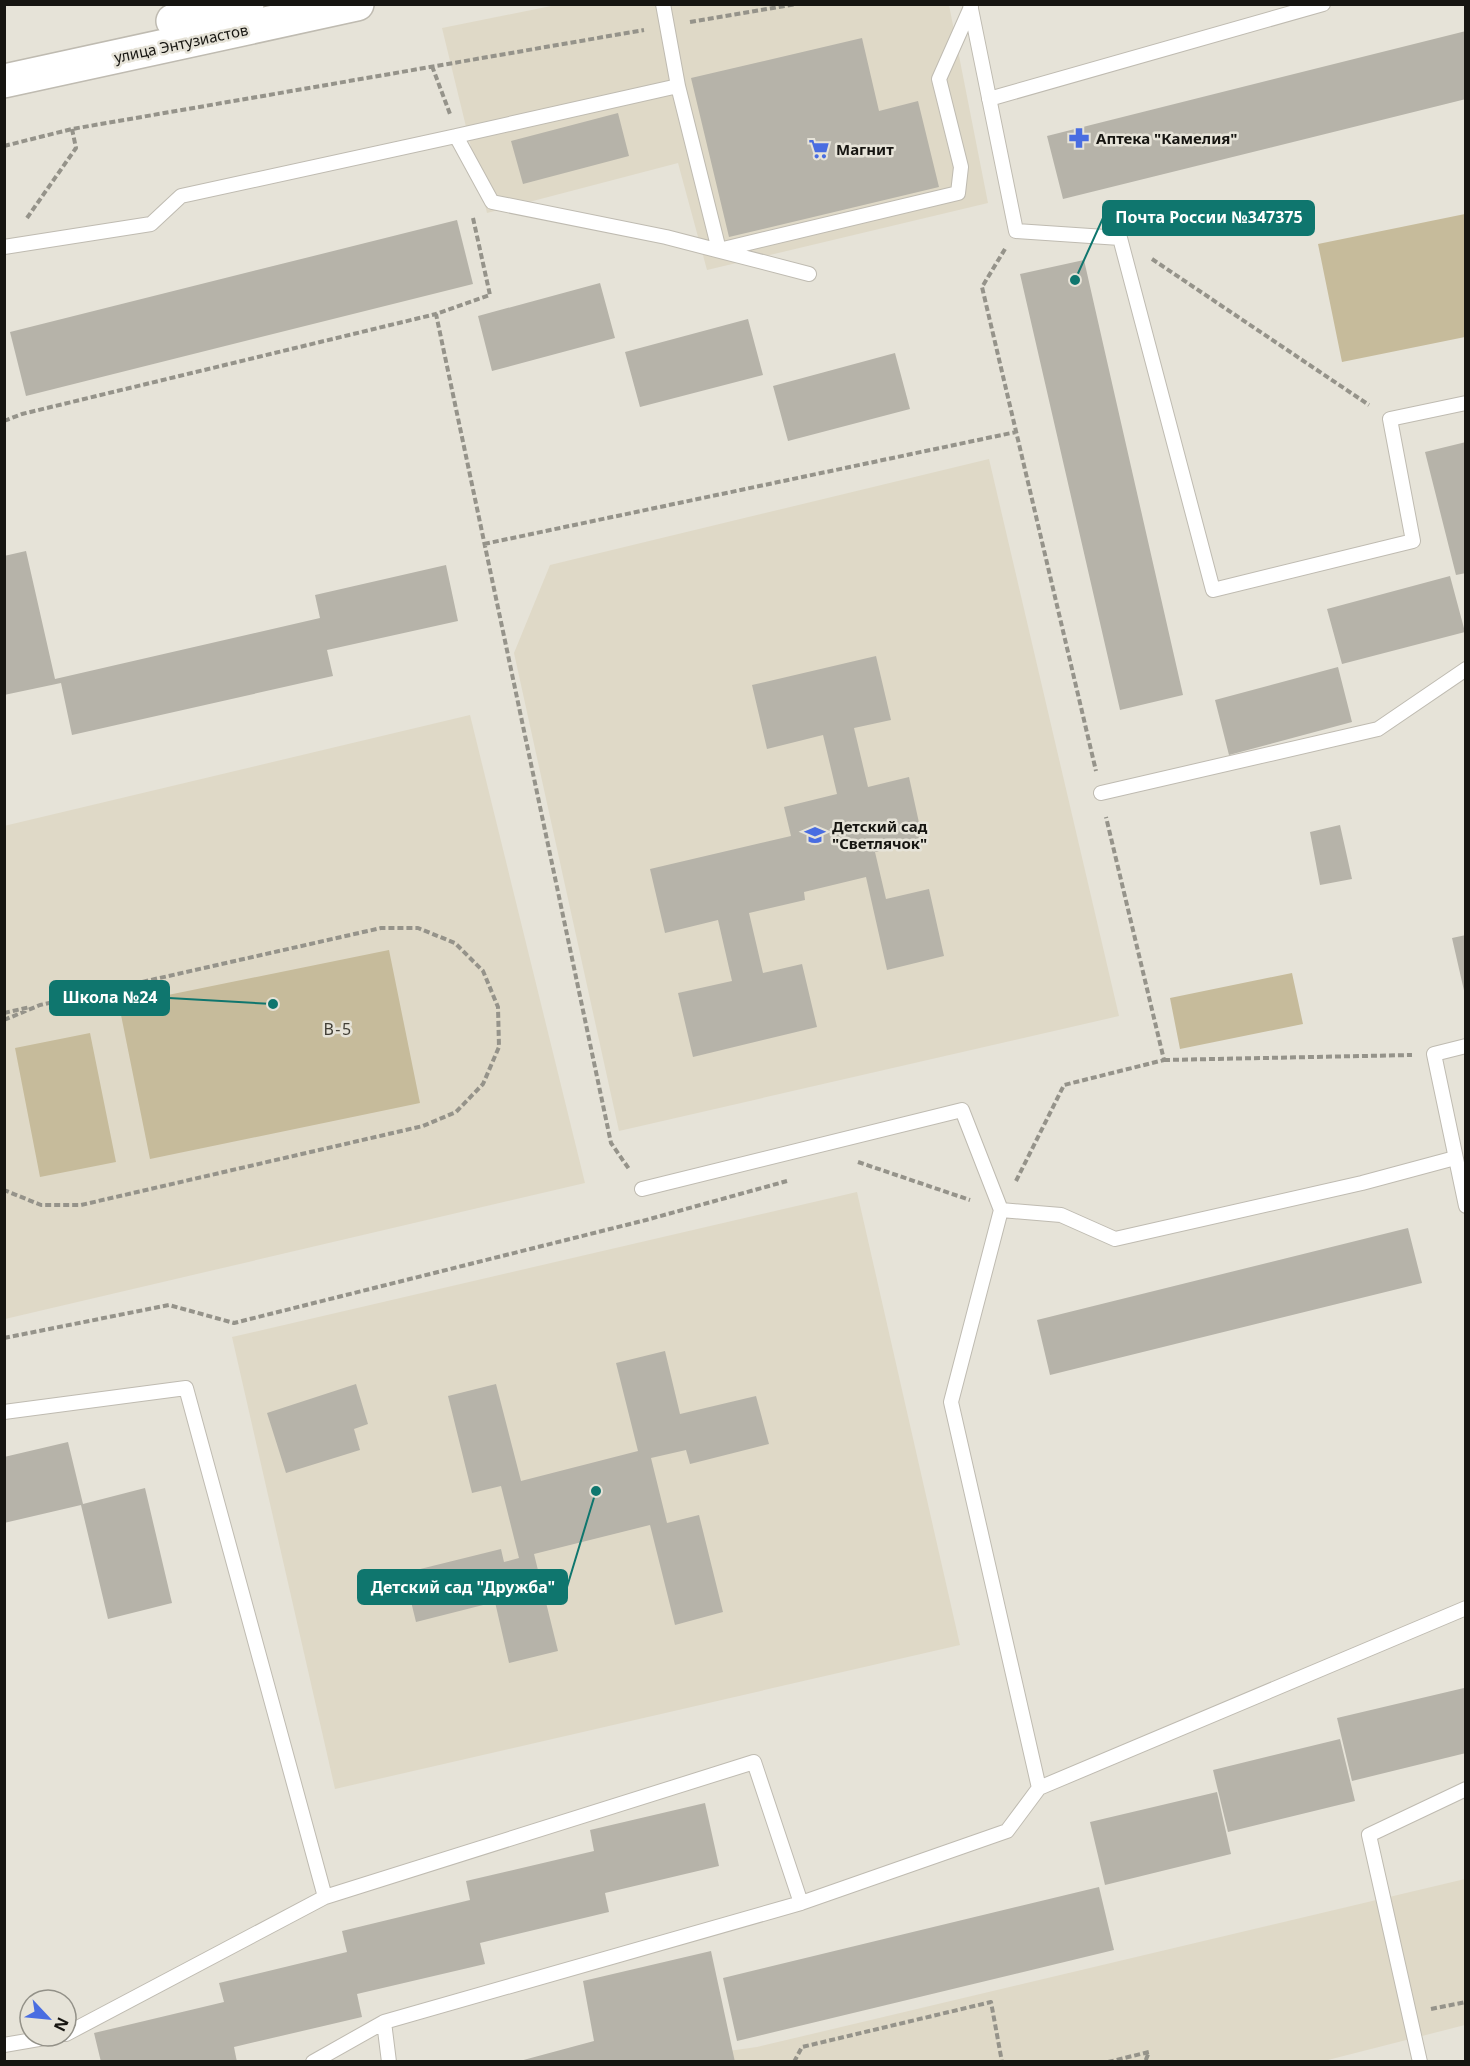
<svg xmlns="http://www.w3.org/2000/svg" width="1470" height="2066" font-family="'Noto Sans',sans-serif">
  <rect width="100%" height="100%" fill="#e6e3d8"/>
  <path fill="#dfd9c7" d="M561 4 949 5 988 203 707 270 678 163 487 213 442 28Z
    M989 459 1119 1016 619 1131 514 653 550 565Z
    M470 715 585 1183 5 1319 4 826Z
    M857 1192 960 1645 335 1789 232 1337Z
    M1465 1879V2025L1324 2061 649 2062 757 2047Z"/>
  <path fill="#c6bb9b" d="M1465 214V337L1342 362 1318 244Z
    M389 950 420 1103 150 1159 119 1005Z
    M1292 973 1303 1024 1180 1049 1170 998Z
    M90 1033 116 1162 40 1177 15 1048Z"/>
  <path fill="#b6b3a9" d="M1466 31V99L1063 199 1047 136Z
    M862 38 879 111 918 101 939 187 729 237 691 78Z
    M618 113 629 156 523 184 511 141Z
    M457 220 473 284 26 396 10 332Z
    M1084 260 1183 695 1120 710 1020 274Z
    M600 283 615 338 492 371 478 316Z
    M748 319 763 375 640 407 625 352Z
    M895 353 910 409 788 441 773 386Z
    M1466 442V573L1456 575 1425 452Z
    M26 551 55 679 320 618 315 595 446 565 458 621 327 650 333 676 72 735 61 683 4 695V556Z
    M1450 576 1465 632 1342 664 1327 609Z
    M876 656 891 720 854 728 868 787 909 777 923 841 875 852 886 899 929 889 944 956 887 970 866 877 804 892 805 900 749 913 763 973 802 964 817 1027 693 1057 678 993 732 981 718 920 665 933 650 869 791 836 784 807 837 794 823 735 767 749 752 685Z
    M1338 667 1352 722 1229 755 1215 700Z
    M1340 825 1352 879 1320 885 1310 832Z
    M1466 935V995H1465L1452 938Z
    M1408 1228 1422 1283 1050 1375 1037 1320Z
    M665 1351 680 1414 756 1396 769 1444 690 1464 686 1450 651 1458 667 1523 699 1515 723 1612 675 1625 650 1525 534 1554 558 1651 509 1663 495 1602 416 1622 404 1573 501 1549 504 1562 519 1558 501 1486 472 1493 448 1396 496 1384 521 1481 638 1451 616 1363Z
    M356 1384 368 1424 354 1429 360 1450 286 1473 267 1413Z
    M68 1442 83 1504 145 1488 172 1603 108 1619 81 1505 4 1523V1457Z
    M1464 1688 1466 1753 1352 1781 1337 1718Z
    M1340 1739 1355 1801 1228 1832 1213 1770Z
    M1217 1792 1231 1854 1105 1885 1090 1822Z
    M705 1803 719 1866 605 1893 609 1912 480 1943 485 1964 357 1994 362 2017 234 2047 237 2062H101L94 2033 224 2002 219 1983 347 1952 342 1931 470 1900 466 1881 594 1851 590 1830Z
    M1099 1887 1114 1950 737 2041 723 1978Z
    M711 1951 735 2062H516L594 2041 583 1981Z"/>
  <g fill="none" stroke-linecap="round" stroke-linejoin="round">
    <g stroke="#bfbbb1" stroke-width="16">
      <path id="service" d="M970 4 1016 231 1120 238 1213 590 1413 541 1390 419 1466 403
        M678 86 719 250 958 193 961 167 939 79 971 7
        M989 99 1323 4
        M456 136 678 86 663 4
        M4 247 151 224 181 196 456 136 492 202 666 237 809 274
        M1101 793 1378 729 1466 669
        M1466 1046 1434 1054 1466 1206
        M1001 1210 1061 1215 1115 1239 1362 1183 1455 1158
        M4 1412 186 1388 325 1897 754 1762 801 1903
        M1039 1788 1466 1608
        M66 2034 325 1897
        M4 2045 56 2036
        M313 2062 384 2022
        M389 2062 384 2022 801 1903 1007 1831 1039 1788 951 1402 1001 1210 962 1110 642 1189
        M1420 2062 1369 1835 1466 1789"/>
    </g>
    <g stroke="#bfbbb1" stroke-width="36">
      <path id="tertiary" d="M173 21 247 4
        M4 81 357 4"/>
    </g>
    <path stroke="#95938a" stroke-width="4" stroke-dasharray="6 3" stroke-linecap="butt" d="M690 22 796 4
      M432 66 450 114
      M4 146 72 129 644 30
      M27 218 76 148 72 129
      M473 218 490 295 436 314 611 1143 629 1169
      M1005 249 982 287 1096 771
      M1152 259 1369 405
      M4 421 22 414 436 314
      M484 544 1016 432
      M4 1013 30 1007
      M4 1020 40 1005 381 928H418L455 943 483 971 498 1007 499 1047 483 1084 456 1112 423 1126 81 1205H41L4 1190
      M1164 1060 1412 1055
      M858 1162 970 1200
      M1016 1181 1064 1085 1164 1060 1106 817
      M4 1338 169 1305 234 1323 646 1220 787 1181
      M1431 2009 1466 2002
      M794 2062 802 2047 991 2002 1002 2062
      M1108 2062 1149 2052 1145 2062"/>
    <use href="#service" stroke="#fff" stroke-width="14"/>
    <use href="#tertiary" stroke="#fff" stroke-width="33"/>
  </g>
  <defs>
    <g id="pharmacy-bare" transform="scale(1.62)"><path d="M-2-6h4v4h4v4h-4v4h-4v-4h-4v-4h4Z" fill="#496de1" stroke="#e6e3d8" stroke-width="2.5" paint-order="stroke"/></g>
    <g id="supermarket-bare" transform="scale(1.62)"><path d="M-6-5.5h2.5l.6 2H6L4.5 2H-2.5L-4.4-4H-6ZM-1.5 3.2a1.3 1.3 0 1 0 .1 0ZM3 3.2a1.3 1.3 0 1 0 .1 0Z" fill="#496de1" stroke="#e6e3d8" stroke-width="2.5" paint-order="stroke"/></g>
    <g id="school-bare" transform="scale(1.62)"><path d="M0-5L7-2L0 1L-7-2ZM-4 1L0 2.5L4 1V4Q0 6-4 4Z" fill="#496de1" stroke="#e6e3d8" stroke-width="2.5" paint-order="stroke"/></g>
  </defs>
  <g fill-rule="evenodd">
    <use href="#pharmacy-bare" x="1079" y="138"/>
    <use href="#supermarket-bare" x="819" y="149"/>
    <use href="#school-bare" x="815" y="835"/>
  </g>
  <g text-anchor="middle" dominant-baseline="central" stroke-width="5" stroke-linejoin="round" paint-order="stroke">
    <g font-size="15" fill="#161511" stroke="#e6e3d8">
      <text transform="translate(181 43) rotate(-12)">улица Энтузиастов</text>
    </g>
    <g font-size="15" font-weight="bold" fill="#161511" stroke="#e6e3d8" text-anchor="start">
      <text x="1096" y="138">Аптека "Камелия"</text>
      <text x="836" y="149">Магнит</text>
      <text x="832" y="826">Детский сад<tspan x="832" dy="17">"Светлячок"</tspan></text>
    </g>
    <g font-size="16" letter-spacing="1.5" fill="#413e35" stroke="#e6e3d8">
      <text x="338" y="1029">В-5</text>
    </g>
  </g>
  <path fill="none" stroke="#0f766e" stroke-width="2" d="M1075 280L1103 218M273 1004L169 998M596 1491L567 1587"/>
  <g fill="#0f766e" stroke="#e6e3d8" stroke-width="2">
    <circle cx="1075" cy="280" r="6"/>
    <circle cx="273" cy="1004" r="6"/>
    <circle cx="596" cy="1491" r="6"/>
  </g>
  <g fill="#0f766e" stroke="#0f766e" stroke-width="2">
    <rect x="1103" y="201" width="211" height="34" rx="6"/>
    <rect x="50" y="981" width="119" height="34" rx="6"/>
    <rect x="358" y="1570" width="209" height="34" rx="6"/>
  </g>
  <g font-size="16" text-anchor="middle" font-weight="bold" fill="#fff">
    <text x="1209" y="223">Почта России №347375</text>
    <text x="110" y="1003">Школа №24</text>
    <text x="463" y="1593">Детский сад "Дружба"</text>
  </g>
  <rect width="1470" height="2066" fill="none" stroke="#161511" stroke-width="12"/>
  <g transform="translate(48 2018) rotate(116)"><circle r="28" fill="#e6e3d8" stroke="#939188" stroke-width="1.5"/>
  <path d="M0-4.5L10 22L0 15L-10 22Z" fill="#496de1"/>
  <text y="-9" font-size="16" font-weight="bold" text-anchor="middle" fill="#161511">N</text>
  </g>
</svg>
